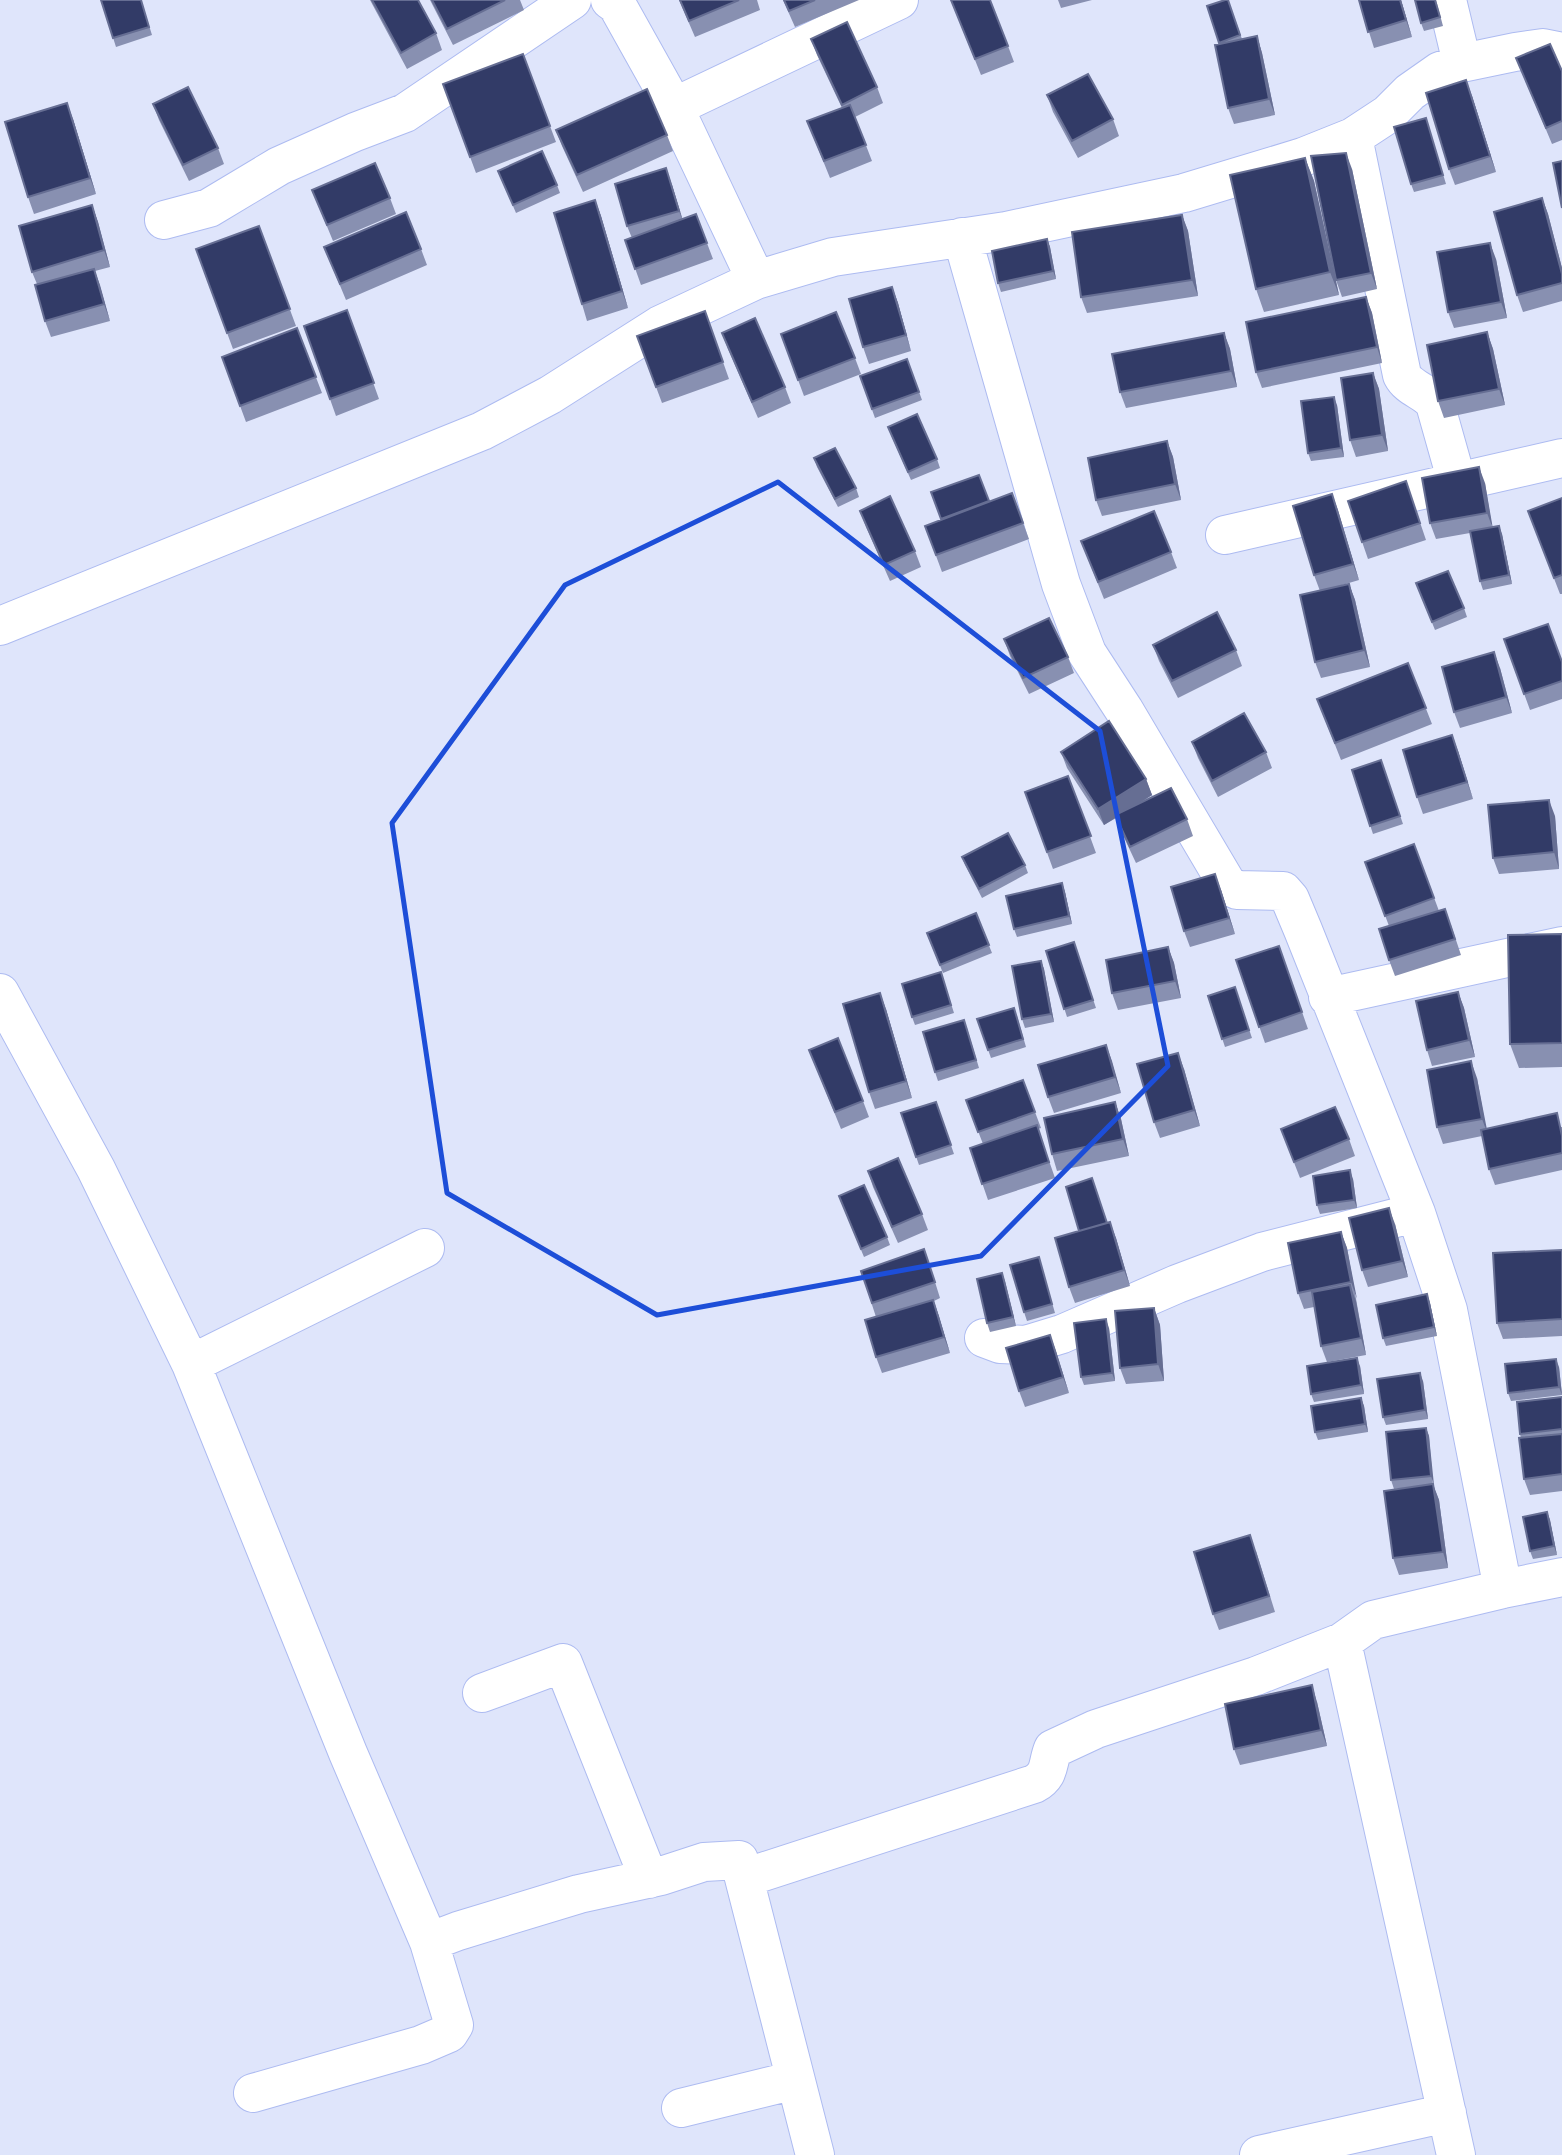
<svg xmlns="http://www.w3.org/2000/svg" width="1562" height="2155" font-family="Helvetica,sans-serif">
  <rect width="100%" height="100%" fill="#dfe5fb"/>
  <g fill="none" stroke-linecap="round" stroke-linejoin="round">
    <g stroke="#adbbf1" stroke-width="40">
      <path id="minor" d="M610 0 617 5 674 107 756 280
        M1447 0 1462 63
        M674 107 899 0
        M1353 137 1402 375C1409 389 1427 391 1435 404L1457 482
        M164 220 209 208 279 166 355 132 405 113 572 0
        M962 237 1061 584 1087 653 1124 710 1227 884 1237 890 1283 891 1290 899 1303 930 1416 1213 1448 1310 1503 1589
        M1225 535 1562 458
        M0 626 482 431 550 395 660 325 756 280 833 257 1006 231 1184 193 1303 157 1353 137 1388 114 1410 92 1440 71 1462 63 1515 52 1543 48 1562 52
        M0 993 96 1169 191 1364 348 1753 429 1942
        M1328 997 1562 946
        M984 1338 1000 1344 1026 1345 1062 1334 1177 1284 1262 1252 1403 1216
        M191 1364 425 1248
        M1342 1642 1456 2155
        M482 1693 563 1663 649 1879
        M744 1878 815 2155
        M253 2093 421 2045 449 2033 454 2025 429 1942 458 1931 579 1894 661 1876 704 1862 739 1860 744 1878 1034 1784C1051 1775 1047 1763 1053 1749L1096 1729 1256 1676 1342 1642 1373 1620 1503 1589 1562 1577
        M681 2108 795 2080
        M1259 2155 1447 2113"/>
    </g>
    <use href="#minor" stroke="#fff" stroke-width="38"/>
  </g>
  <path fill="#8890b1" d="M101 0H141L152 35 116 47Z
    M370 0H418L436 33 442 50 407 69Z
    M430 0H520L524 10 453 45Z
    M679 0H757L760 10 695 37Z
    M783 0H859L795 27Z
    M951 0 1008 46 1014 62 981 75Z
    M1058 0H1092L1061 8Z
    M1228 0 1242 39 1257 36 1262 53 1275 115 1234 124 1228 108 1220 44 1207 6Z
    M1359 0H1401L1412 37 1374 48Z
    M1436 0 1443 26 1424 31 1421 23Z
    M811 39 877 87 883 103 855 117 872 161 830 178 807 121 842 108 817 55Z
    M523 54 556 142 476 173 443 84Z
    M1516 58 1562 71V140L1552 144Z
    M1047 95 1113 119 1119 136 1078 158 1053 112Z
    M1472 96 1496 172 1455 185 1449 169Z
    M153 104 218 148 224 164 189 181 159 120Z
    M1426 118 1446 184 1414 192 1411 184Z
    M73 119 96 194 34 214 28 197Z
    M556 130 667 135 673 151 583 192 562 146Z
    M1305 158 1314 181 1339 295 1264 312 1256 289Z
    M1352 169 1377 289 1342 297 1336 280Z
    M498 171 557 185 560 193 516 213Z
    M672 185 682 219 696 214 713 259 641 285 625 240 632 238 627 226Z
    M312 190 390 198 396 214 333 241Z
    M1542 198 1548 214 1562 268V301L1523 312 1517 295Z
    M595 200 601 216 628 308 587 321 582 304Z
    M92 205 98 222 110 267 95 271 110 321 51 337 45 321 37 284 32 272Z
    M1182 215 1188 231 1198 296 1087 313 1081 297Z
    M259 226 296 326 233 349 196 249Z
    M1047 239 1050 247 1056 279 1001 292 998 283Z
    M324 247 421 249 427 265 346 300Z
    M1496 259 1507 318 1454 328 1448 312Z
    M892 287 898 303 911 351 869 364 863 347Z
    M1366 297 1372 313 1382 363 1262 388 1256 372Z
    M347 310 379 399 336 416 304 326Z
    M705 311 729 379 662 403 637 336Z
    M297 328 322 393 246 422 222 357Z
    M1487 332 1493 349 1505 405 1444 418 1438 401Z
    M722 333 785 387 791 403 758 418 728 349Z
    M1224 333 1230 349 1237 387 1126 408 1120 392Z
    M781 334 855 358 861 374 804 396Z
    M907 359 922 400 875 418 860 376Z
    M1373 373 1379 389 1388 451 1356 457 1350 440Z
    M1337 405 1344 457 1311 461 1308 453Z
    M891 435 937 459 940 468 911 480Z
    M1167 441 1173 457 1181 500 1102 516 1096 500Z
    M814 458 856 488 859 497 838 507 817 467Z
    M979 475 989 502 1012 493 1029 539 942 572 925 526 941 520Z
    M1406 481 1426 540 1368 559 1348 501Z
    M1485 483 1492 527 1502 534 1512 584 1483 590 1480 581 1470 533 1436 539 1430 523Z
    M1332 494 1359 580 1332 588 1349 584 1355 600 1370 667 1321 678 1315 662 1320 591 1314 575Z
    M1562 498V594H1560L1528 511Z
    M860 511 915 551 921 567 890 581 866 527Z
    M1081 541 1171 552 1177 568 1104 599Z
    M1416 583 1464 608 1467 617 1435 630Z
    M1004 639 1068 657 1074 673 1029 694 1010 656Z
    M1504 639 1562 662V699L1530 710Z
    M1153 645 1236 650 1242 666 1178 698 1159 661Z
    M1408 663 1432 724 1341 760 1317 699Z
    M1500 668 1512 713 1460 728 1454 712Z
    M1192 742 1266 752 1272 768 1218 797 1198 758Z
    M1458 751 1473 799 1423 814 1417 797Z
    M1061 752 1146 779 1152 795 1139 804 1187 819 1193 836 1136 863 1121 831 1116 818 1104 825 1067 768Z
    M1381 760 1403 824 1373 834 1352 770Z
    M1068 776 1096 853 1053 869 1025 792Z
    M1555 816 1559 869 1499 874 1493 858Z
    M1414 844 1439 911 1451 925 1461 955 1395 976 1389 960V926L1365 862Z
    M962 857 1025 865 1028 873 982 898 965 865Z
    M1062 883 1065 892 1072 924 1017 937 1014 929Z
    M1221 890 1235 934 1190 947 1184 931Z
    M976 913 992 953 943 973 927 934Z
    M1562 934V1067L1519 1068 1510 1044Z
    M1074 942 1096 1008 1067 1017 1046 951Z
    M1279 946 1308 1029 1265 1043 1236 960Z
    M1168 947 1174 963 1181 998 1118 1010 1112 993Z
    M1041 961 1044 969 1054 1022 1025 1028 1022 1019Z
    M941 972 954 1013 915 1025 912 1017Z
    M1235 987 1252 1038 1225 1047 1208 996Z
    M1458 992 1464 1008 1475 1057 1432 1066 1427 1050Z
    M886 1009 912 1098 875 1109 869 1092Z
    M1017 1016 1026 1047 991 1058 977 1019Z
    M967 1028 979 1068 938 1081 935 1072Z
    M1106 1045 1121 1093 1054 1113 1048 1097Z
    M809 1050 863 1101 869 1117 841 1129Z
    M1184 1069 1200 1126 1160 1138 1154 1122Z
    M1477 1078 1486 1129 1562 1127V1170L1495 1185 1489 1169 1482 1136 1443 1144 1437 1127Z
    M1023 1080 1041 1128 1038 1129 1055 1178 988 1200 970 1148 983 1144 966 1100Z
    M936 1102 954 1154 919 1165 901 1113Z
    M1115 1102 1121 1119 1129 1156 1057 1171 1052 1154Z
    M1281 1129 1349 1139 1355 1156 1300 1178Z
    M868 1171 922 1214 928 1230 898 1243 873 1187Z
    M1353 1179 1357 1208 1320 1214 1317 1205Z
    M842 1204 887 1237 890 1245 864 1257Z
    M1107 1223 1116 1238 1130 1286 1075 1303 1069 1287Z
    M1395 1224 1408 1277 1368 1287 1362 1270Z
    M1341 1232 1347 1248 1366 1355 1327 1362 1321 1346 1314 1307 1304 1309 1298 1293Z
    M1562 1250V1336L1503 1339 1497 1323Z
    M1039 1257 1055 1313 1027 1321 1024 1312Z
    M930 1266 940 1298 934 1301 950 1353 882 1373 876 1357V1317L861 1271Z
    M1002 1273 1016 1326 990 1332 987 1323Z
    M1427 1294 1430 1303 1437 1336 1386 1346 1383 1338Z
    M1154 1308 1160 1325 1164 1381 1126 1384 1120 1368Z
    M1109 1328 1115 1381 1084 1385 1081 1377Z
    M1050 1335 1069 1393 1025 1407 1019 1391Z
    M1360 1366 1364 1394 1314 1402 1311 1394Z
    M1559 1367 1562 1395 1511 1401 1508 1393Z
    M1423 1381 1428 1419 1386 1425 1383 1417Z
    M1562 1397V1491L1530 1495 1524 1479 1521 1438 1520 1434Z
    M1361 1398 1364 1406 1368 1432 1318 1440 1315 1432Z
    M1426 1428 1429 1436 1433 1485 1439 1500 1448 1568 1399 1575 1393 1558 1421 1486 1394 1489 1391 1480Z
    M1547 1512 1550 1520 1557 1555 1533 1559 1530 1551Z
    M1256 1551 1275 1612 1219 1630 1213 1614Z
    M1317 1702 1327 1746 1240 1765 1234 1749Z"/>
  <path fill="#666e93" d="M1400 0H1401L1412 37 1406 20Z
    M1257 36 1262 53 1275 115 1269 99Z
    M1466 80 1472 96 1496 172 1490 156Z
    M67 103 73 119 96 194 90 178Z
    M1346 153 1352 169 1377 289 1371 273Z
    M1305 158 1314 181 1339 295 1330 272Z
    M666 168 672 185 685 227 679 211Z
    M1542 198 1548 214 1562 268V274Z
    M595 200 601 216 628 308 622 291Z
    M92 205 98 222 110 267 104 250Z
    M1182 215 1188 231 1198 296 1192 280Z
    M1047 239 1050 247 1056 279 1053 271Z
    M1490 243 1496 259 1507 318 1501 302Z
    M94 269 100 285 110 321 104 304Z
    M892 287 898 303 911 351 906 335Z
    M1366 297 1372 313 1382 363 1377 347Z
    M1487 332 1493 349 1505 405 1499 389Z
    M1224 333 1230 349 1237 387 1231 371Z
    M1373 373 1379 389 1388 451 1382 435Z
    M1334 397 1337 405 1344 457 1341 448Z
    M1167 441 1173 457 1181 500 1175 484Z
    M1479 467 1485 483 1493 529 1487 513Z
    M1332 494 1338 510 1359 580 1353 564Z
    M1499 526 1502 534 1512 584 1509 575Z
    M1349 584 1355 600 1370 667 1364 650Z
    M1494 652 1500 668 1512 713 1506 697Z
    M1452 735 1458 751 1473 799 1467 782Z
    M1146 779 1152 795 1104 825 1098 809Z
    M1549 800 1555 816 1559 869 1554 852Z
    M1215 874 1221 890 1235 934 1229 918Z
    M1062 883 1065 892 1072 924 1069 916Z
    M1168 947 1174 963 1181 998 1175 981Z
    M1041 961 1044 969 1054 1022 1051 1014Z
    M1458 992 1464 1008 1475 1057 1469 1040Z
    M880 993 886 1009 912 1098 906 1081Z
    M1106 1045 1112 1061 1121 1093 1115 1077Z
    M1178 1053 1184 1069 1200 1126 1194 1110Z
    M1471 1061 1477 1078 1488 1135 1482 1119Z
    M1115 1102 1121 1119 1129 1156 1123 1139Z
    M1350 1170 1353 1179 1357 1208 1354 1200Z
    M1389 1208 1395 1224 1408 1277 1402 1261Z
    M1110 1222 1116 1238 1130 1286 1124 1270Z
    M1341 1232 1347 1248 1357 1299 1351 1282Z
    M1002 1273 1005 1281 1016 1326 1013 1317Z
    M1350 1285 1356 1301 1366 1355 1361 1338Z
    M1427 1294 1430 1303 1437 1336 1434 1327Z
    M933 1300 939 1316 950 1353 944 1337Z
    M1154 1308 1160 1325 1164 1381 1158 1364Z
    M1106 1319 1109 1328 1115 1381 1112 1373Z
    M1050 1335 1056 1351 1069 1393 1063 1377Z
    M1357 1358 1360 1366 1364 1394 1361 1385Z
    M1556 1359 1559 1367 1562 1395 1559 1387Z
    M1420 1373 1423 1381 1428 1419 1425 1410Z
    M1361 1398 1364 1406 1368 1432 1365 1424Z
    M1426 1428 1429 1436 1434 1485 1431 1476Z
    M1433 1484 1439 1500 1448 1568 1443 1552Z
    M1547 1512 1550 1520 1557 1555 1554 1546Z
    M1312 1685 1317 1702 1327 1746 1321 1730Z"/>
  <path fill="#323b67" stroke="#666e93" stroke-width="2" d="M101 0H141L149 27 113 38Z
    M372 0H418L436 33 401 53Z
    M432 0H505L447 29Z
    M680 0H739L689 21Z
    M784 0H815L789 11Z
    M951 0H990L1008 46 975 59Z
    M1225 0H1228L1240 35 1219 43 1207 6Z
    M1359 0H1400L1406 20 1368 32Z
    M1415 0H1435L1440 17 1421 23Z
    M847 22 877 87 842 105 811 39Z
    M1257 36 1269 99 1228 108 1215 45Z
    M1550 44 1562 71V121L1546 128 1516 58Z
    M523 54 550 126 470 157 443 84Z
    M1088 74 1113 119 1072 141 1047 95Z
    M1466 80 1490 156 1449 169 1426 93Z
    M188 87 218 148 183 165 153 104Z
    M647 89 667 135 577 175 556 130Z
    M67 103 90 178 28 197 5 122Z
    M850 105 866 145 824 161 807 121Z
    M1426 118 1443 175 1411 184 1394 127Z
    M542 151 557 185 513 205 498 171Z
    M1346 153 1371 273 1336 280 1311 156Z
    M1305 158 1330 272 1256 289 1230 175Z
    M1562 161V208L1553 163Z
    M375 163 390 198 327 225 312 190Z
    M666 168 679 211 627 226 615 184Z
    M1542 198 1562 274V283L1517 295 1494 212Z
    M595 200 622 291 582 304 554 213Z
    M92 205 104 250 32 272 19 226Z
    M406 212 421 249 340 284 324 247Z
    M696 214 707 243 635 269 625 240Z
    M1182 215 1192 280 1081 297 1072 232Z
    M259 226 290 309 227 333 196 249Z
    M1047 239 1053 271 998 283 992 251Z
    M1490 243 1501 302 1448 312 1437 252Z
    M94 269 104 304 45 321 35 285Z
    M892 287 906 335 863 347 849 299Z
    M1366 297 1377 347 1256 372 1246 322Z
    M347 310 374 383 330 399 304 326Z
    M705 311 723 362 656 387 637 336Z
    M836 312 855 358 798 380 781 334Z
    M755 318 785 387 752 402 722 333Z
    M297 328 316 377 240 406 222 357Z
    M1487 332 1499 389 1438 401 1427 345Z
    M1224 333 1231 371 1120 392 1112 354Z
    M907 359 919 392 872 409 860 376Z
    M1373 373 1382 435 1350 440 1341 378Z
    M1334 397 1341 448 1308 453 1301 401Z
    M917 414 937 459 908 472 888 427Z
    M1167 441 1175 484 1096 500 1088 458Z
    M835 448 856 488 835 499 814 458Z
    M1479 467 1487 513 1430 523 1422 478Z
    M979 475 989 501 941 519 931 492Z
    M1406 481 1420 523 1362 542 1348 501Z
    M1012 493 1023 523 936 555 925 526Z
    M1332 494 1353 564 1314 575 1293 506Z
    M890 496 915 551 884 565 860 511Z
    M1562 498V575L1554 578 1528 511Z
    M1154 511 1171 552 1098 582 1081 541Z
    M1499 526 1509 575 1480 581 1470 531Z
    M1448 571 1464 608 1432 622 1416 583Z
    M1349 584 1364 650 1315 662 1300 595Z
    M1217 612 1236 650 1172 681 1153 645Z
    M1049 618 1068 657 1023 678 1004 639Z
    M1548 624 1562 662V681L1524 694 1504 639Z
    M1494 652 1506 697 1454 712 1442 667Z
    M1408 663 1426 708 1335 743 1317 699Z
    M1244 713 1266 752 1212 781 1192 742Z
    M1109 721 1146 779 1098 809 1061 752Z
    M1452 735 1467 782 1417 797 1403 750Z
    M1381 760 1400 816 1370 826 1352 770Z
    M1068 776 1091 836 1047 852 1025 792Z
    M1171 788 1187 819 1130 847 1115 815Z
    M1549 800 1554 852 1493 858 1488 805Z
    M1008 833 1025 865 979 889 962 857Z
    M1414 844 1434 898 1385 916 1365 862Z
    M1215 874 1229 918 1184 931 1171 887Z
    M1062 883 1069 916 1014 929 1006 896Z
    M1445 909 1455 939 1389 960 1379 929Z
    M976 913 989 945 940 965 927 933Z
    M1562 934V1043L1510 1044 1508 935Z
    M1074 942 1093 1000 1064 1009 1046 951Z
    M1279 946 1302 1012 1259 1027 1236 960Z
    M1168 947 1175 981 1112 993 1106 960Z
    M1041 961 1051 1014 1022 1019 1012 966Z
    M941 972 951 1005 912 1017 902 984Z
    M1235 987 1249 1030 1222 1039 1208 996Z
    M1458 992 1469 1040 1427 1050 1416 1001Z
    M880 993 906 1081 869 1092 843 1004Z
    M1014 1008 1023 1039 988 1050 977 1019Z
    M964 1020 976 1060 935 1072 923 1032Z
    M838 1038 863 1101 835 1112 809 1050Z
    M1106 1045 1115 1077 1048 1097 1038 1065Z
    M1178 1053 1194 1110 1154 1122 1137 1064Z
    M1471 1061 1482 1119 1437 1127 1427 1070Z
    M1023 1080 1035 1112 978 1132 966 1100Z
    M936 1102 951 1145 916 1157 901 1113Z
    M1115 1102 1123 1139 1052 1154 1044 1118Z
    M1335 1107 1349 1139 1294 1162 1281 1129Z
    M1557 1113 1562 1136V1153L1489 1169 1481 1130Z
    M1037 1125 1049 1162 982 1184 970 1148Z
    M898 1158 922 1214 892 1227 868 1171Z
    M1350 1170 1354 1200 1317 1205 1313 1176Z
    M1092 1178 1107 1223 1079 1231 1066 1187Z
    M864 1185 887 1237 861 1249 839 1196Z
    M1389 1208 1402 1261 1362 1270 1349 1218Z
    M1110 1222 1124 1270 1069 1287 1055 1238Z
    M1341 1232 1351 1282 1298 1293 1288 1243Z
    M924 1249 935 1282 872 1303 861 1271Z
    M1562 1250V1319L1497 1323 1493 1253Z
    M1039 1257 1052 1304 1024 1312 1010 1265Z
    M1002 1273 1013 1317 987 1323 977 1279Z
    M1350 1285 1361 1338 1321 1346 1312 1292Z
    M1427 1294 1434 1327 1383 1338 1376 1305Z
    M933 1300 944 1337 876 1357 865 1320Z
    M1154 1308 1158 1364 1120 1368 1115 1311Z
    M1106 1319 1112 1373 1081 1377 1074 1323Z
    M1050 1335 1063 1377 1019 1391 1006 1348Z
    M1357 1358 1361 1385 1311 1394 1307 1366Z
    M1556 1359 1559 1387 1508 1393 1505 1364Z
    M1420 1373 1425 1410 1383 1417 1377 1379Z
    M1562 1397V1429L1520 1434 1517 1402Z
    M1361 1398 1365 1424 1315 1432 1311 1406Z
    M1426 1428 1431 1476 1391 1480 1386 1432Z
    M1562 1434V1474L1524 1479 1519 1438Z
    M1433 1484 1443 1552 1393 1558 1384 1491Z
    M1547 1512 1554 1546 1530 1551 1523 1517Z
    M1250 1535 1269 1596 1213 1614 1194 1552Z
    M1312 1685 1321 1730 1234 1749 1225 1704Z"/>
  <path fill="none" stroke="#1d4ed8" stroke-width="5" stroke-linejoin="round" d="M778 482 1100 731 1168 1066 981 1256 657 1315 447 1193 392 823 565 585Z"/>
</svg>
